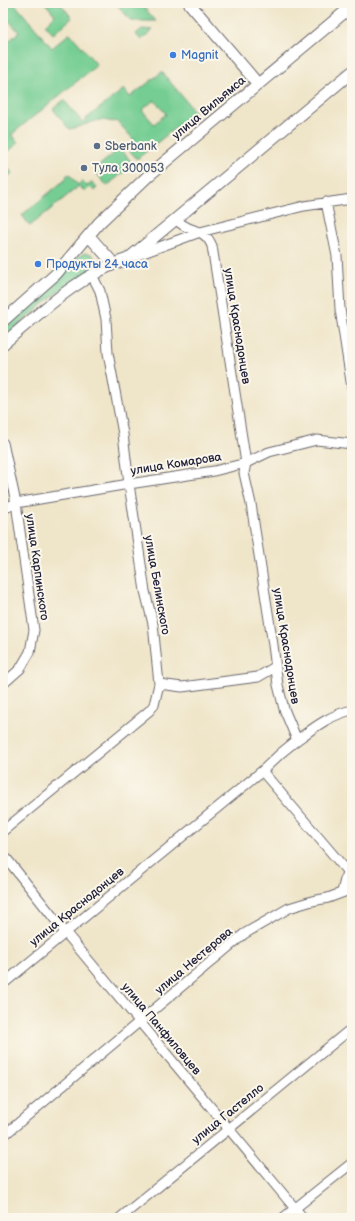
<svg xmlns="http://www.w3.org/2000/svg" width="355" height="1221" font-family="'Balsamiq Sans',sans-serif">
  <rect width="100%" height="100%" fill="#fbf7ec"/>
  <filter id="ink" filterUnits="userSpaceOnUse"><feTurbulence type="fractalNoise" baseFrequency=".025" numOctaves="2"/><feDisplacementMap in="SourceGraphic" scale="8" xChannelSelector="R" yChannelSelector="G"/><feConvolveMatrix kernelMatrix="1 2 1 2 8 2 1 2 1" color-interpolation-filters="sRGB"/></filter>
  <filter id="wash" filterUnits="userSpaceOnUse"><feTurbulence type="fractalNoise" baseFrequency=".012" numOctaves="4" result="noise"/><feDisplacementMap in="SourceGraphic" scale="16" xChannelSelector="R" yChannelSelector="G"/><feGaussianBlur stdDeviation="0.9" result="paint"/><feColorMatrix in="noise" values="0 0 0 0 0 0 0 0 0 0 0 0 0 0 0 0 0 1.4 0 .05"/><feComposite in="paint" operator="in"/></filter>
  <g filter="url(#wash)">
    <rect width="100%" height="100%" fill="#efe5c9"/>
    <path fill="#74cd93" stroke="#4b7867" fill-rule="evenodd" d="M9 3H14L52 48 70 33 97 65 12 134 18 143 3 156V46L19 32 3 14V8Z
      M45 3H60L72 18 53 34 45 25 55 15Z
      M116 3H140L156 21H131Z
      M142 29 153 30 141 40 136 34Z
      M162 72 195 112 137 159 126 147 134 140 117 121C111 123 107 120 101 120 90 121 80 128 69 129L53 109 64 100 82 122 124 89 130 97ZM154 100 166 114 154 124 142 110Z
      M120 148 133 164 107 186 94 170Z
      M3 162 12 173 3 181Z
      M69 174 78 185 82 181 87 186 92 182 97 188 94 191 90 187 85 192 79 186 30 226 22 215 67 178 66 176Z
      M86 253 92 254 96 259 95 266 87 273 59 291 3 338V328C24 310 46 294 64 274 70 267 76 254 86 253Z"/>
  </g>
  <g filter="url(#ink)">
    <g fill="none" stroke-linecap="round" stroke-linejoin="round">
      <g stroke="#6a666d" stroke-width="11">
        <path id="minor" d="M326 202 337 256 340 309 352 388
          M135 256 200 232 304 206 352 199
          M3 443 16 503 34 630 30 652 20 669 3 684
          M3 509 16 503 129 484 214 471 246 463 269 452 317 440 352 444
          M159 684 182 687 258 677 275 667
          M297 740C315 727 330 715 352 710
          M262 771 347 871 342 892
          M3 831 149 711 154 705 159 684 153 624 145 591 129 484 123 434 108 353 106 319 100 291 92 275
          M3 854 65 932 303 1218
          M3 984 262 771 281 753 297 740 284 709 278 685 273 645 251 504 244 473 246 463 212 246C204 226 188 234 176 219
          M3 1136 244 934 289 908 312 901 328 898 352 889
          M120 1218 352 1028
          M283 1218 352 1163"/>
      </g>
      <g stroke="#6a666d" stroke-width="13">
        <path id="tertiary" d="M189 3 258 84
          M89 236 113 263
          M3 321 56 274 99 223 148 176 352 6
          M3 344C40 313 81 273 128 259L352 72"/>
      </g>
      <use href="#minor" stroke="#fff" stroke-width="9"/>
      <use href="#tertiary" stroke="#fff" stroke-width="11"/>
    </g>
  </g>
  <g fill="#3f7fe0" stroke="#fbf7ec" stroke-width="1.5">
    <circle cx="173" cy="55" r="4"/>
    <circle cx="38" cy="264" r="4"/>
  </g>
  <g fill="#5c6f8a" stroke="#fbf7ec" stroke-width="1.5">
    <circle cx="97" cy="146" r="4"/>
    <circle cx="84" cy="168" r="4"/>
  </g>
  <g text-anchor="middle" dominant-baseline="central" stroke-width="4" stroke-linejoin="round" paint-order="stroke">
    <g font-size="12" fill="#366cbe" stroke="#fbf7ec" text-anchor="start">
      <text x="181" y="55">Magnit</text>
      <text x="46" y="264">Продукты 24 часа</text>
    </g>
    <g font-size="12" fill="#22223b" stroke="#fbf7ec">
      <text transform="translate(209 108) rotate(-40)">улица Вильямса</text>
      <text transform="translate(237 326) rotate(81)">улица Краснодонцев</text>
      <text transform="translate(176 464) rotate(-9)">улица Комарова</text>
      <text transform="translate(37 567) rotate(82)">улица Карпинского</text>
      <text transform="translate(157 585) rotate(80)">улица Белинского</text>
      <text transform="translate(286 646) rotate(81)">улица Краснодонцев</text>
      <text transform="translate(77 907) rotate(-39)">улица Краснодонцев</text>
      <text transform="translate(194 961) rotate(-40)">улица Нестерова</text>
      <text transform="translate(161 1029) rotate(50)">улица Панфиловцев</text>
      <text transform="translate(228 1114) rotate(-39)">улица Гастелло</text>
    </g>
    <g font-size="12" fill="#4e5e75" stroke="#fbf7ec" text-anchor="start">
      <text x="105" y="146">Sberbank</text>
      <text x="92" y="168">Тула 300053</text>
    </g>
  </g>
  <rect width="355" height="1221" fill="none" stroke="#fbf7ec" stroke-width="16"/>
</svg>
